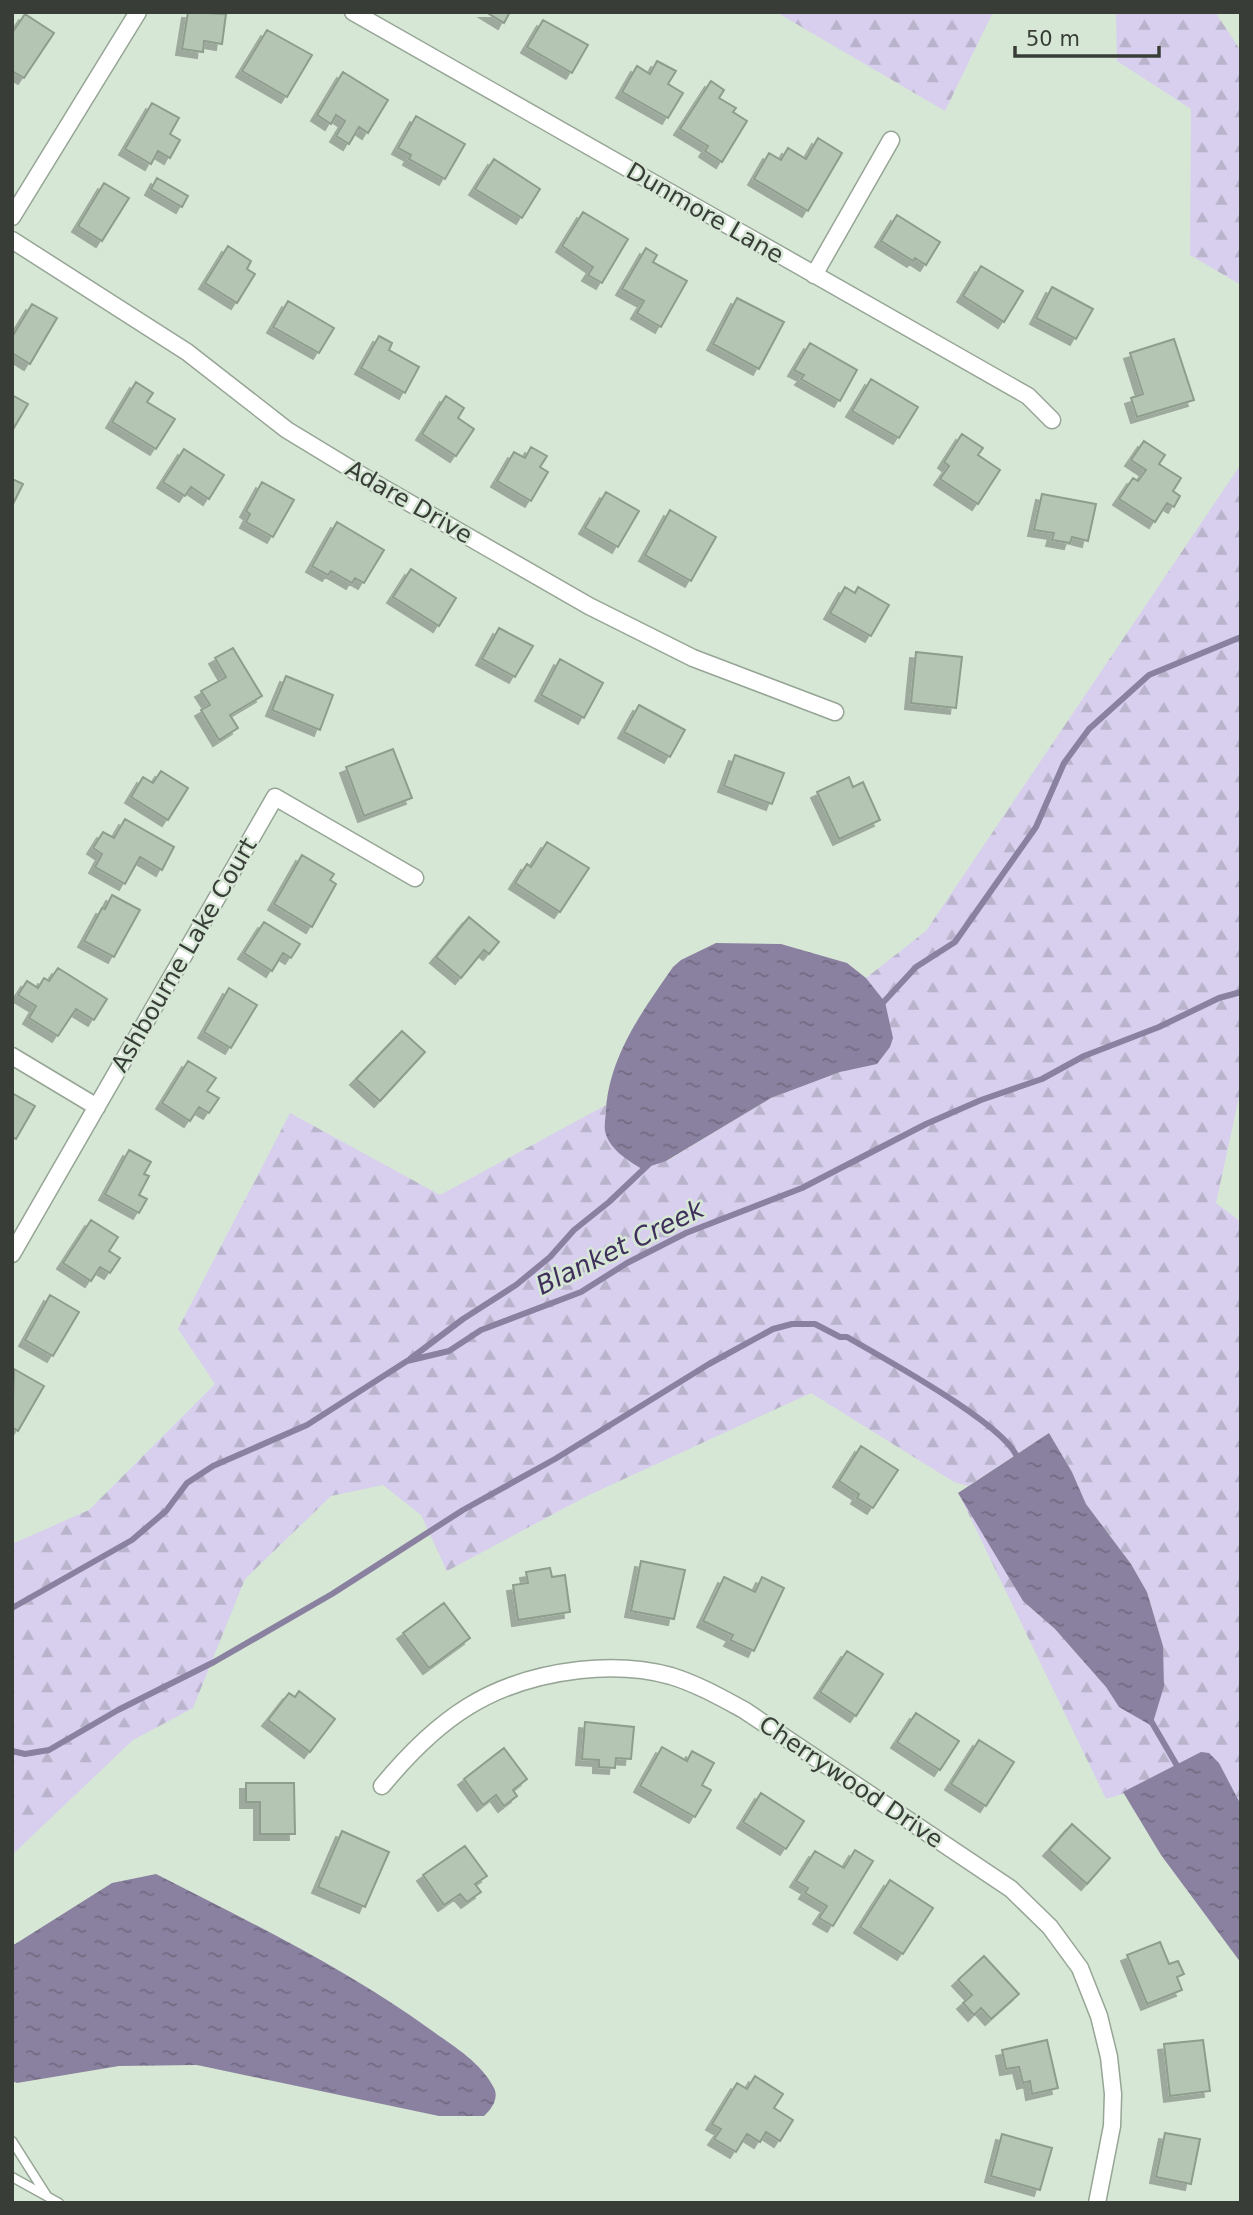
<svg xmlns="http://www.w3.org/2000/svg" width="1253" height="2215" font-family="'DejaVu Sans',sans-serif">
  <defs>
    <pattern id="forest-firs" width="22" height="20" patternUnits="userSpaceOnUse" patternTransform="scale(1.75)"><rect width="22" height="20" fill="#d7cfed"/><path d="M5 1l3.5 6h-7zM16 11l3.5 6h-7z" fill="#b9b3cc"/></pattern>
    <pattern id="water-ripples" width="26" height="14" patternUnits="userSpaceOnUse" patternTransform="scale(1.75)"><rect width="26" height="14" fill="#8a81a0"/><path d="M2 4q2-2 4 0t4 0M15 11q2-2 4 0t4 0" fill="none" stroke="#726b83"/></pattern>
    <filter id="shadow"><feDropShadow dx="-6" dy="6" stdDeviation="0" flood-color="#0004"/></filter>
  </defs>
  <rect width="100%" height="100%" fill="#d7e7d6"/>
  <path fill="url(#forest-firs)" d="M776 12H993L945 111Z
    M1116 12H1215L1241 51V285L1190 255 1191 109 1117 61Z
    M1241 464V1088L1216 1203 1241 1222V1805L1219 1763 1106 1799 958 1492 1023 1601 1055 1629 1106 1687 1119 1707 1163 1646 1147 1592 1131 1564 1086 1504 1072 1472 1049 1433 968 1486 954 1482 811 1393 587 1496 447 1571 421 1515 383 1485 331 1496 245 1579 193 1708 133 1740 12 1855V1544L89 1510 215 1384 178 1329 290 1113 440 1195 606 1105 605 1130 667 1161 771 1098 840 1072 877 1063 885 1002 866 978 926 931Z"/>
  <path fill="url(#water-ripples)" d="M716 943 781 944 847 963 866 978 885 1002 893 1038 890 1047 877 1064 840 1072 771 1098 666 1161 642 1169C627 1160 609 1149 605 1131 604 1124 606 1115 606 1109 610 1055 643 1010 673 967L681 960Z
    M1049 1433 1072 1472 1086 1504 1131 1564 1147 1592 1163 1646 1164 1686 1152 1726 1119 1707 1106 1687 1055 1629 1023 1601 958 1493Z
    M1201 1752 1209 1753 1219 1763 1241 1805V1963L1161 1855 1123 1792Z
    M156 1874C250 1922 345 1968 431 2030 453 2046 481 2062 494 2088 499 2098 492 2109 484 2116H439L197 2065 119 2066 17 2083 12 2081V1946L112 1883Z"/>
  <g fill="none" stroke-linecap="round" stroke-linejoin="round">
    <path stroke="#8a81a0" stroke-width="6" d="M879 1007 916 967 955 942 1036 827 1064 763 1089 729 1149 675 1241 637
      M410 1359 463 1319 516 1285 550 1257 574 1230 609 1202 648 1165
      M12 1608 132 1540 166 1511 187 1483 213 1466 307 1425 407 1361 449 1351 481 1330 581 1292 627 1263 686 1233 802 1188 926 1124 981 1100 1042 1079 1084 1056 1159 1027 1219 998 1241 992
      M1151 1721 1179 1769
      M12 1751 25 1754 49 1750 118 1710 214 1662 332 1594 463 1510 555 1459 709 1364 773 1329 792 1324H815L840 1337H847C881 1357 1011 1427 1018 1460"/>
  </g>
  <path fill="#b5c5b4" stroke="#8e9d8d" stroke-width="2" filter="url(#shadow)" d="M188 12 226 14 222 44 204 41 203 52 182 49Z
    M486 12H510L504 23Z
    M25 14 54 33 24 78 12 71V33Z
    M543 20 588 45 572 73 527 47Z
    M267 30 312 55 287 97 242 71Z
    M657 61 676 71 668 84 683 93 668 118 622 92 637 66 650 74Z
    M343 72 388 100 368 133 359 127 349 144 336 136 345 121 336 115 331 124 317 115Z
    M711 81 724 90 719 98 736 108 733 112 747 121 722 162 705 151 708 146 680 129Z
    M152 103 179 118 170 134 180 140 170 158 158 151 151 164 125 149Z
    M416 116 465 144 445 179 409 159 411 155 398 148Z
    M818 138 842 153 808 211 754 179 769 153 781 160 788 148 806 159Z
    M494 159 540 189 522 218 475 189Z
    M157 178 188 196 182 207 151 189Z
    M104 183 129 198 102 241 78 226Z
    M583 212 628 239 602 283 588 275 593 267 562 246Z
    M897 215 940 242 926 265 915 258 913 261 881 241Z
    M228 246 251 261 247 269 255 274 237 303 205 283Z
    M646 248 657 255 653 262 687 281 661 327 637 313 644 301 622 289Z
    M981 266 1023 291 1004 322 963 296Z
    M1052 287 1093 309 1076 339 1036 318Z
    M737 298 784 322 759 369 713 344Z
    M288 301 334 328 319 353 273 327Z
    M32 304 57 318 30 364 12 353V337Z
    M379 336 392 343 389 350 419 367 405 393 361 368Z
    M1174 339 1194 400 1137 417 1131 398 1143 394 1130 353Z
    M810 343 857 370 840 401 801 379 804 375 794 370Z
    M871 379 918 407 899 438 852 411Z
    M136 382 153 393 147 402 175 419 156 449 112 422Z
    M12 395 28 404 12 431Z
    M446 396 464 408 458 418 474 429 456 456 422 434Z
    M962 434 983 448 978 455 1000 470 978 504 940 479 949 466 944 462Z
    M1144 441 1165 455 1159 464 1181 478 1173 491 1180 496 1174 507 1167 503 1155 522 1119 499 1133 478 1138 481 1146 470 1131 460Z
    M531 447 547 456 540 467 548 472 531 501 497 481 514 452 525 458Z
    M184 449 224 475 209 499 191 487 185 496 163 482Z
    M12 479 23 484 12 506Z
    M262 482 294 500 273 537 246 522 250 514 246 511Z
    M606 492 639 511 618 547 585 528Z
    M1042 494 1096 504 1088 541 1072 537 1070 543 1052 540 1054 533 1034 530Z
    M670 510 716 537 691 581 645 555Z
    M337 522 384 550 364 583 355 578 352 583 331 571 328 575 312 566Z
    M411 569 456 598 439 626 393 597Z
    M845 587 855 593 858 587 889 605 871 636 830 613Z
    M499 628 533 646 515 677 482 659Z
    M233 648 262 696 230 715 238 728 219 740 201 710 210 705 201 691 226 677 215 658Z
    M916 652 962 657 956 708 911 703Z
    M560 659 603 683 584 718 541 695Z
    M286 676 333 695 320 730 272 710Z
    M639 705 685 730 670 757 624 732Z
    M393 749 412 798 364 816 346 767Z
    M735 755 784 773 772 804 724 786Z
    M161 771 188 788 168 820 131 797 143 777 153 783Z
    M849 777 853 787 863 782 880 820 839 839 817 792Z
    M125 819 174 847 162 870 140 857 125 884 95 867 102 854 93 848 103 832 114 838Z
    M547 842 589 868 560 912 515 883 527 864 531 867Z
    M302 855 334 874 330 880 336 884 312 927 274 904Z
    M112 895 140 910 114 957 84 941 102 908 105 909Z
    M469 917 499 942 489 954 484 950 461 978 436 957Z
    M264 922 300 944 291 958 283 953 272 971 244 953Z
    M58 968 107 999 94 1020 76 1009 58 1036 29 1018 36 1006 18 995 27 981 38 988 44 978 49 981Z
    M229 988 257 1005 231 1048 204 1032Z
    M402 1031 425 1052 380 1101 356 1079Z
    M188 1061 216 1078 207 1091 219 1098 209 1113 199 1107 190 1121 162 1103Z
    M12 1093 35 1106 16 1139 12 1137Z
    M129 1150 151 1162 144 1174 149 1176 139 1195 147 1199 139 1213 105 1194Z
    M91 1220 118 1237 109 1251 120 1258 110 1273 100 1267 91 1281 63 1263Z
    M50 1295 79 1312 53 1356 25 1340Z
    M14 1369 44 1386 18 1431 12 1427Z
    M861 1446 898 1470 873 1508 857 1498 859 1494 839 1481Z
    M641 1561 685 1570 674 1619 631 1611Z
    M550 1568 552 1577 565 1575 570 1612 518 1620 513 1585 528 1583 526 1572Z
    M724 1577 755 1592 762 1577 784 1588 754 1651 730 1640 733 1635 703 1621Z
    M444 1603 470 1638 429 1668 403 1633Z
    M847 1651 883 1674 856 1716 820 1692Z
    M299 1691 335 1719 310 1752 268 1720 289 1693 295 1697Z
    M916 1713 959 1741 940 1770 897 1742Z
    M585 1722 634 1727 631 1759 616 1758 615 1768 599 1767V1760L582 1759Z
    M979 1740 1014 1762 986 1806 951 1784Z
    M662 1747 687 1761 692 1751 714 1763 702 1785 711 1790 695 1817 640 1786Z
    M504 1748 527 1779 513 1790 517 1796 504 1806 496 1795 483 1805 464 1779Z
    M246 1783H294L295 1834H260V1802H246Z
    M761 1793 804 1821 786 1849 743 1822Z
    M1072 1824 1110 1858 1087 1884 1049 1850Z
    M342 1831 389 1852 365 1907 318 1887Z
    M465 1846 487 1876 475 1884 481 1892 467 1902 460 1894 444 1905 423 1875Z
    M855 1850 873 1861 833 1926 819 1918 827 1906 805 1893 808 1888 796 1881 815 1851 844 1868Z
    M890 1880 933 1908 903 1954 860 1927Z
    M1160 1942 1169 1964 1178 1961 1184 1974 1177 1977 1182 1990 1147 2004 1127 1955Z
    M984 1956 1019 1994 991 2019 981 2008 974 2015 963 2003 972 1995 958 1980Z
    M1047 2040 1058 2088 1032 2094 1030 2081 1023 2083 1019 2067 1006 2069 1002 2050Z
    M1203 2040 1210 2091 1170 2096 1164 2044Z
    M755 2076 783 2094 774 2108 793 2120 780 2141 766 2132 760 2142 747 2134 736 2152 714 2139 721 2129 712 2124 737 2083 747 2089Z
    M1165 2133 1200 2139 1191 2184 1156 2177Z
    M1002 2134 1052 2148 1040 2190 991 2176Z"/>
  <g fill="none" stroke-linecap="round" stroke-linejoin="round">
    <g stroke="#96a595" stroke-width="11">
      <path id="service" d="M12 2141 47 2196
        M12 2177 59 2203"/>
    </g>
    <g stroke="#96a595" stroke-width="19">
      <path id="minor" d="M353 12 1028 396 1052 420
        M12 217 138 12
        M12 240 187 352 287 430 366 478 589 606 693 658 835 712
        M814 275 891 140
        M12 1056 97 1107
        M12 1254 275 797 415 878
        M382 1786C438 1718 491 1680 580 1670 609 1667 642 1668 671 1676 697 1684 720 1697 744 1710L1011 1889 1050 1927 1080 1968 1099 2016 1109 2057 1113 2094 1112 2126 1097 2203"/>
    </g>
    <use href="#service" stroke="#fff" stroke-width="8"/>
    <use href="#minor" stroke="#fff" stroke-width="16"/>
  </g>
  <g text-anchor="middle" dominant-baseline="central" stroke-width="5" stroke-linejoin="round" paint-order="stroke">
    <g font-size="24" fill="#383e37" stroke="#d7e7d6">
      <text transform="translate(705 213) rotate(30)">Dunmore Lane</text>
      <text transform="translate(409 502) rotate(30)">Adare Drive</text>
      <text transform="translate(184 955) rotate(-60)">Ashbourne Lake Court</text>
      <text transform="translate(851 1782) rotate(34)">Cherrywood Drive</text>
    </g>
    <g font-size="26" font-style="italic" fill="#3f2f5b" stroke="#d7e7d6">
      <text transform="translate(620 1247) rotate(-26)">Blanket Creek</text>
    </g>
  </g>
  <rect width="1253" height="2215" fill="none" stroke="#383e37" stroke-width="28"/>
  <path d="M1015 46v10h144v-10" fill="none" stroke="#383e37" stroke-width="3.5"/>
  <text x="1026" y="46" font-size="21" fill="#383e37" stroke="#d7e7d6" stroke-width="5" paint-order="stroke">50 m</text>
</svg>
